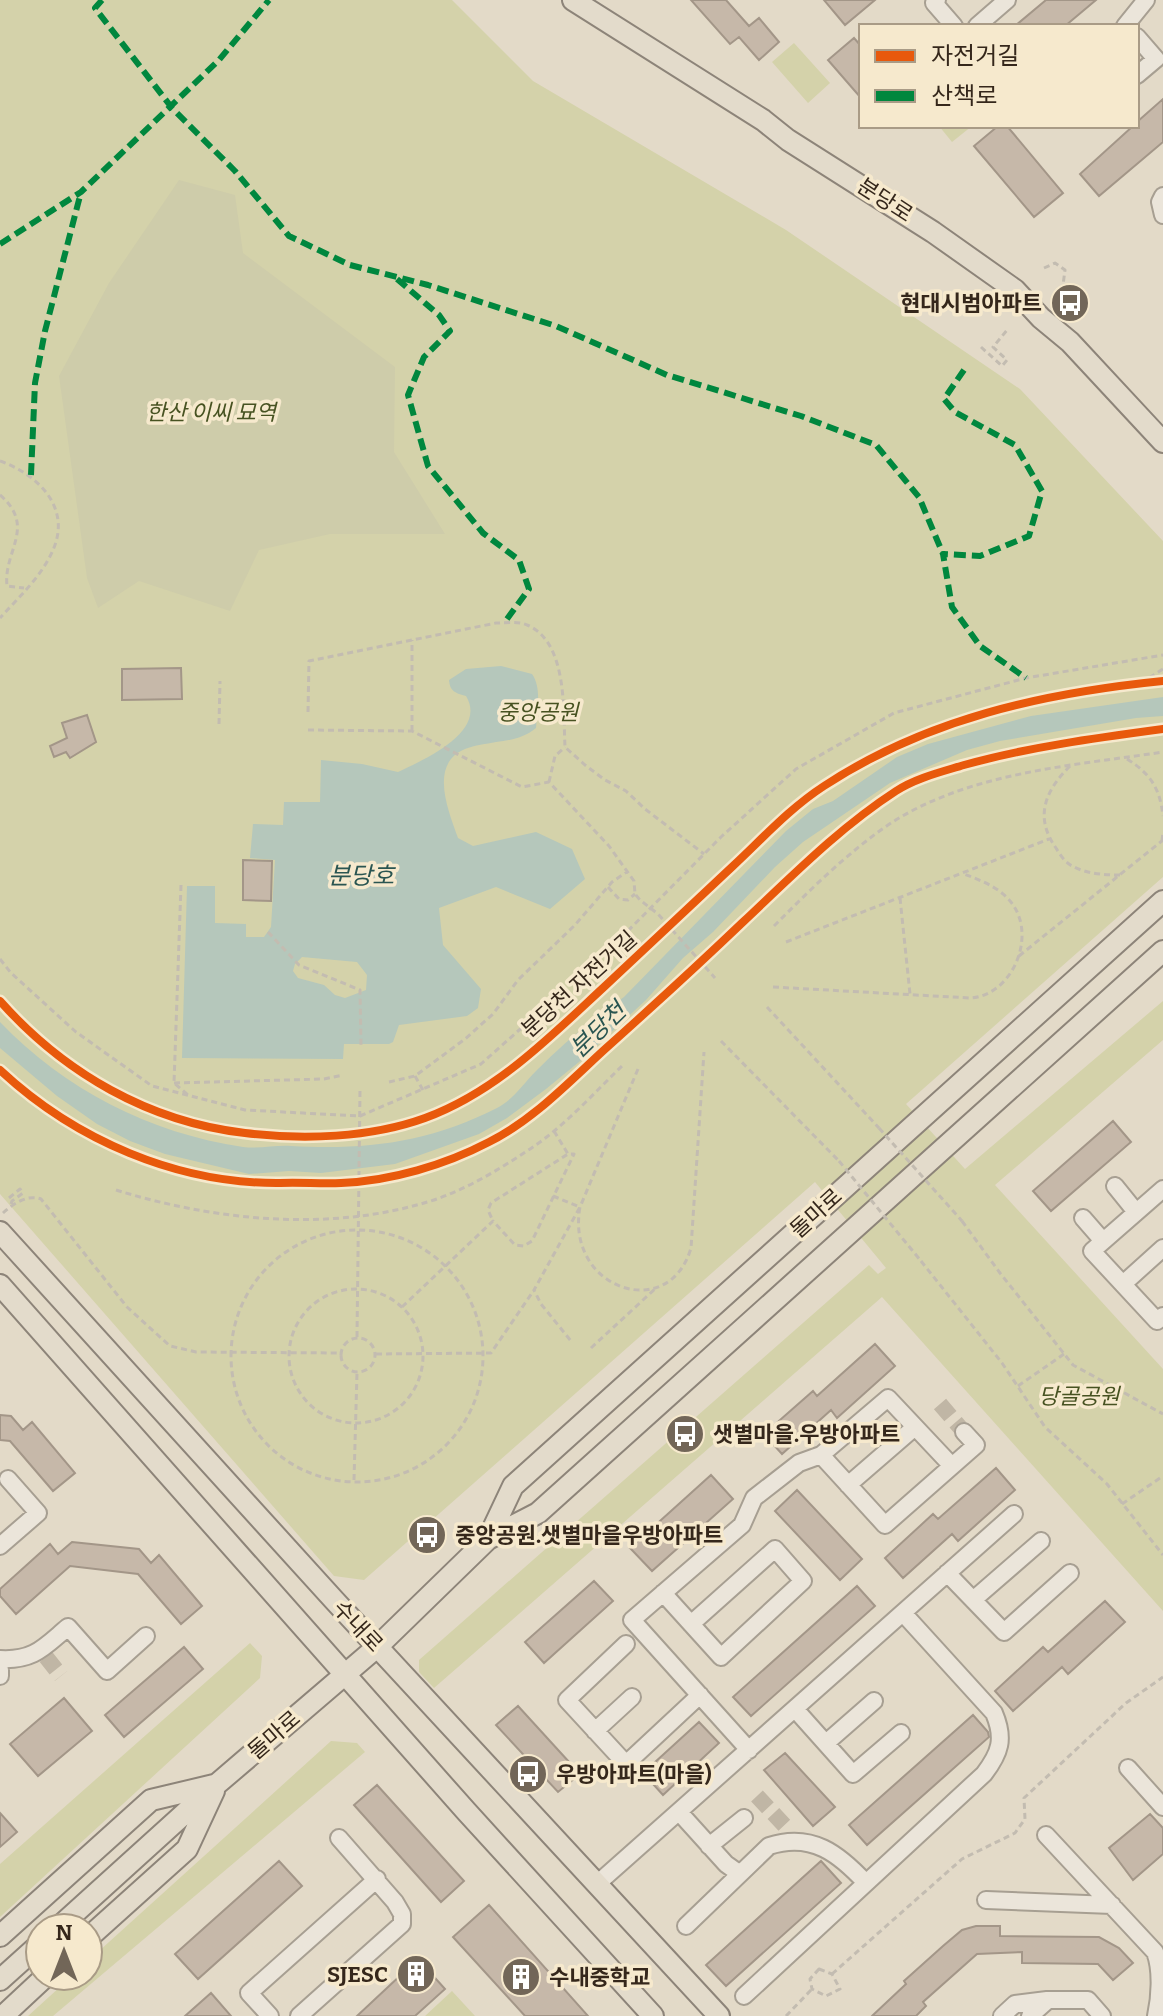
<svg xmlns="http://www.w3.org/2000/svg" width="1163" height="2016" font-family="Bitter,'Noto Sans KR',serif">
  <rect width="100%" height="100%" fill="#e3dac8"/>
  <path fill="#d4d2aa" d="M0 0H452L533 81 786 230 1020 389 1163 541V877L906 1104 965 1169 1163 1001V1040L995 1185 1163 1369V1611L882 1297 434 1688 419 1672V1660L869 1265 878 1274 886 1268 815 1182 364 1580 334 1576 0 1194Z
    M794 43 830 83 808 103 772 62Z
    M939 126H972L952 142Z
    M250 1643 262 1656 260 1678 0 1917V1864Z
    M331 1741 357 1743 365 1752 53 2016H28L72 1976H88V1961Z
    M452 1991 475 2016H425Z"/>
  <path fill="#ceccaa" d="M179 180 235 195 243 253 395 367 394 452 445 534H330L259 550 230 611 139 581 98 608 87 578 59 376 109 283Z"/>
  <path fill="#b5c7bb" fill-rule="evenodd" d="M501 666 532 674C542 688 537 710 536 728 524 738 511 740 496 742 486 744 475 745 465 749 428 764 449 812 458 838L473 846 536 832 572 849 585 879 550 909 496 887 439 908 443 945 481 989 478 1008 467 1016 399 1025 393 1042 389 1044H344L343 1059 182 1058 187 886H215V923L246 924V937H264L271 927 275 860 250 858 253 824 283 825 284 802H320L321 760 362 764 398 772C423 760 488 732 466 696 456 693 450 692 449 680L466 669ZM302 957 357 962 367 975 366 990 345 998 335 995 324 985 298 978 293 971 295 964Z
    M1163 697V716L1136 718 1000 741 967 750 890 783 803 842 775 867 713 932 683 958 646 1000 579 1062 546 1089 507 1118 479 1134 395 1164 321 1173 289 1171 249 1174 165 1154 130 1141 97 1124 57 1096 0 1048V1022C65 1090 150 1133 243 1147 259 1149 276 1145 291 1146 367 1150 428 1143 497 1108 514 1099 523 1084 536 1071 563 1044 593 1018 624 997L786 831 813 809 833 801 897 757 928 744 1031 716Z"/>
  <path fill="#c6b8a9" stroke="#a39688" stroke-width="2" d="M691 0H726L749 26 759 18 779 42 759 60 739 37 730 44Z
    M824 0H875L845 25Z
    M1046 0H1096L1065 26H1015Z
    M854 38 861 46V98L828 60Z
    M1163 99V142L1099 196 1080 174 1133 126H1137V122Z
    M998 126H1007L1063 193 1034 217 974 146Z
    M181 668 182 699 122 700V669Z
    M87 715 96 742 70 758 66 752 54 757 50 746 67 738 62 723Z
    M243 860 272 861 271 901 243 900Z
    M1113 1121 1131 1142 1051 1211 1033 1191Z
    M875 1344 895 1366 837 1418 831 1410 782 1454 764 1434 813 1391 817 1396Z
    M0 1415 11 1416 23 1430 32 1422 75 1473 53 1491 10 1441 0 1440Z
    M996 1468 1015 1490 958 1541 952 1534 903 1578 885 1558 933 1514 938 1519Z
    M711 1475 733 1499 652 1571 630 1548Z
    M797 1490 862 1559 840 1580 775 1511Z
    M72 1542 139 1549 151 1563 159 1555 202 1606 181 1624 138 1574 70 1566 16 1614 0 1596V1589L50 1544 58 1554Z
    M594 1581 613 1601 544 1663 525 1642Z
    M857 1586 875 1606 751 1716 733 1697Z
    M1105 1601 1125 1622 1068 1674 1062 1667 1013 1711 995 1691 1043 1647 1048 1652Z
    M184 1647 203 1669 124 1737 105 1715Z
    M64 1698 92 1731 38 1776 10 1744Z
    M518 1706 580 1774 558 1792 496 1725Z
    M973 1715 988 1732 989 1737 867 1845 849 1825Z
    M699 1722 719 1743 663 1795 643 1773Z
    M785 1753 835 1807 813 1826 764 1770Z
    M377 1785 464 1881 441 1902 354 1805Z
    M0 1813 17 1832 0 1847Z
    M1150 1814 1163 1828V1854L1133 1880 1109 1848Z
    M279 1861 302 1886 198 1979 175 1954Z
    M821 1861 841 1883 726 1986 706 1965Z
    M489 1905 588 2016H525L453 1937Z
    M976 1926H1000V1936L1099 1937 1119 1948 1133 1963 1113 1980 1098 1964 1022 1963V1952L977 1954 923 2002 926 2006 916 2016H872L906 1984 904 1981 943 1946 962 1930Z
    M418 1959 445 1989 415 2016H357Z
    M211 1993 231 2016H185Z"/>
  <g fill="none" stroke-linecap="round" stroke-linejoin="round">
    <path stroke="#c0b6a5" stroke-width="16" stroke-dasharray="16 8" stroke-linecap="butt" d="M940 1404 964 1432
      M46 1657 61 1676
      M757 1796 786 1827"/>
    <g stroke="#a79f92" stroke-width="20">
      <path id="minor" d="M937 0 934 3 954 26
        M977 26 1007 0
        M1125 26 1146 0
        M1137 37 1156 59 1137 75
        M1163 196 1160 202 1163 215
        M1115 1186 1136 1212
        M1163 1189 1092 1251 1157 1321 1163 1316
        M1083 1218 1103 1241
        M1123 1284 1163 1248
        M821 1455 885 1525 976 1445 964 1432
        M848 1485 915 1427
        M0 1546 38 1513 8 1479
        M947 1573 1004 1632 1070 1573
        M663 1593 721 1657 803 1581 775 1549 691 1624
        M973 1600 1041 1541
        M626 1644 567 1700 626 1764 700 1695
        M0 1659C34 1661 44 1647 68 1627L107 1671 146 1636
        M0 1670V1676
        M795 1709 853 1774 901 1733
        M595 1731 632 1697
        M826 1743 874 1701
        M749 1750 632 1620 742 1525 754 1498 799 1463 821 1455 888 1398 952 1466
        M1128 1768 1163 1807
        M679 1812 726 1864 740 1874
        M1046 1835 1155 1952C1162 1970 1160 1998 1156 2016
        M709 1846 744 1818
        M597 1884 1014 1514
        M986 1900 1112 1905
        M686 1926 769 1846C812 1832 839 1854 866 1883
        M744 1996 984 1774C1000 1753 1005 1739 994 1713L903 1613
        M270 2016 249 1993 377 1879
        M299 2016 402 1924V1914L395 1902 339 1838
        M1002 2016 1015 2004 1047 2000
        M1030 2016 1048 2000H1088L1102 2016"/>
    </g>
    <g stroke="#8d8479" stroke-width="24">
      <path id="major" d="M573 0 763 120 788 140 933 232 1015 290 1041 318 1070 342 1163 442
        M0 1232 334 1600 719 2016
        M0 1285 466 1811 653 2016
        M488 1539 513 1486 1163 901
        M58 1928 217 1784 377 1647 488 1539 538 1513 1163 951
        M0 1936 151 1800 214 1785
        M88 1938 187 1849 214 1791
        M0 1980 40 1944
        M3 2016 46 1976"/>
    </g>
    <path stroke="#c3bcb1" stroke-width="3" stroke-dasharray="6 4" stroke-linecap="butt" d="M1044 268 1055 263 1065 270 1063 285
      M981 347 1002 366 1007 360 993 347 1008 329
      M0 461C37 474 72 507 53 550 42 576 18 598 0 618
      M0 495C37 527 3 551 7 586L24 588
      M1141 683 1163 669
      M308 712 309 661 496 623C506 623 518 621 527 625 568 642 563 711 565 747L585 765 605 780 626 791 645 809 704 854
      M219 724 220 681
      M308 730 412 731 522 787 549 782 609 846 634 881 635 894 640 900 658 914 715 978
      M412 731V640
      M1127 759C1151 774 1160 789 1163 816
      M1070 766C1045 791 1034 817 1056 848 1060 855 1065 862 1072 866 1087 874 1105 875 1121 875
      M549 782 555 756 565 747
      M1162 841 1163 832
      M181 885 174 1083 188 1095
      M608 887 619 899 628 900 635 894
      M900 898 910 994
      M774 926C810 890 846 854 888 825 968 772 1071 766 1163 752
      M268 932 299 965 360 990 361 1047
      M786 942 1049 839
      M1019 956 1163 840
      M0 959 11 973 76 1032 152 1086 245 1110 360 1116 481 1064 610 949 721 837 796 769 894 713 1026 678 1163 655
      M773 987 970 998C1010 996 1035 942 1015 908 1005 890 983 881 964 874
      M767 1007 879 1128
      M721 1041 839 1161
      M638 1069 580 1207C565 1289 669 1324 691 1248L704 1052
      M415 1076 423 1090
      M389 1082 415 1076 465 1039 493 1014 518 980 575 925 612 882 628 871
      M174 1083 324 1079 343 1075
      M554 1131 568 1154
      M116 1190C213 1220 325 1232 424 1203 460 1193 495 1172 527 1151 563 1128 592 1095 622 1066
      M553 1196 580 1207 534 1290 541 1304 571 1341
      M9 1198 20 1189 23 1193 12 1201 10 1207
      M3 1213C13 1204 27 1194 41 1199L127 1307 170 1346 196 1352 341 1353
      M962 1221 1000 1273 1073 1365 1163 1414
      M231 1356a126 126 0 1 1 252 0a126 126 0 1 1-252 0Z
      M921 1261 1002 1363 1045 1427 1107 1484 1163 1555
      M289 1356a67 67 0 1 1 134 0a67 67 0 1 1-134 0Z
      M402 1307 493 1221 515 1245 524 1246 532 1241 574 1154H568L491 1203 488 1210 493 1221
      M357 1337 360 1090
      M341 1355a17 17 0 1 1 34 0a17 17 0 1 1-34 0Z
      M591 1348 656 1288
      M376 1354 491 1353 534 1290
      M1018 1386 1064 1354
      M354 1480 357 1372
      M1122 1504 1163 1476
      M819 1969 832 1974 840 1989 826 1996 812 1989 810 1979Z
      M832 1974 962 1859 1015 1833 1025 1819 1024 1798 1126 1703 1163 1677
      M786 2016 812 1989"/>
    <use href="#minor" stroke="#ebe5da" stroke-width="16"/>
    <use href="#major" stroke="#e3dbcb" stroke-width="20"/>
    <path stroke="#c3bcb1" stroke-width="3" stroke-dasharray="6 4" stroke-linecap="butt" d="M879 1128 962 1221
      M839 1161 921 1261"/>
    <path stroke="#00873e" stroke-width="6" stroke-dasharray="12 6" stroke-linecap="butt" d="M102 0 95 8 172 108 235 171 289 236 350 265 428 285 556 326 667 375 801 416 876 445 919 497 943 554
      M0 244 81 192 219 60 269 0
      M397 279 439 315 450 331 424 357 408 395 428 466 483 533 519 560 529 589 504 623
      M964 370 944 399 955 412 1015 445 1042 491 1029 536 980 556 943 554 952 607 980 646 1026 678
      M31 475 35 383 45 331 81 192"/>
    <g stroke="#f6e9cd" stroke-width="13">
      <path id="cycleway" d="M0 1001C64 1073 149 1122 245 1133 303 1140 370 1138 425 1118 496 1092 550 1037 604 987 647 947 690 906 733 866 762 839 790 808 824 786 926 719 1043 693 1163 681
        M0 1070C75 1140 177 1184 280 1183 300 1182 321 1184 341 1183 391 1181 445 1165 489 1142 533 1120 568 1083 604 1050 651 1008 697 966 743 922 792 876 839 828 896 791 916 778 941 772 964 765 1029 747 1096 738 1163 729"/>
    </g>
    <use href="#cycleway" stroke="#e8590c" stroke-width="8"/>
  </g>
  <defs>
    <g id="bus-disc" transform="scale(2)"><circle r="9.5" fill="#726658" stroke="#f6e9cd"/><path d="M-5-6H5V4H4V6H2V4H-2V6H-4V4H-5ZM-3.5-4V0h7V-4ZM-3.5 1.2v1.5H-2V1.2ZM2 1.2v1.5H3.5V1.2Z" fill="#fff"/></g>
    <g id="building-disc" transform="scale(2)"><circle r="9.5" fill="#726658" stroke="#f6e9cd"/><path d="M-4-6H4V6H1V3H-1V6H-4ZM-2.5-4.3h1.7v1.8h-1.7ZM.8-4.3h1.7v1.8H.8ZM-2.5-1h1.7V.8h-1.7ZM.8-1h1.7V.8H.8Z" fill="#fff"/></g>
  </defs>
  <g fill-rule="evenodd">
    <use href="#bus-disc" x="1070" y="303"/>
    <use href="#bus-disc" x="685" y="1434"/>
    <use href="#bus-disc" x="427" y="1535"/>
    <use href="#bus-disc" x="528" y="1774"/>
    <use href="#building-disc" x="416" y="1974"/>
    <use href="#building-disc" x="521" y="1977"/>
  </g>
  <g text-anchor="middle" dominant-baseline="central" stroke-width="7" stroke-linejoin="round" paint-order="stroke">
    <g font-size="22" fill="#35271b" stroke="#f6e9cd">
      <text transform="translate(885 200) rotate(33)">분당로</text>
      <text transform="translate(579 984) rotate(-42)">분당천 자전거길</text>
      <text transform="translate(816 1213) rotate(-42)">돌마로</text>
      <text transform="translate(358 1626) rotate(47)">수내로</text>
      <text transform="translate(274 1735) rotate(-41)">돌마로</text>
    </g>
    <g font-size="22" font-weight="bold" fill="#35271b" stroke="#f6e9cd" text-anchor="start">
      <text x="1042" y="303" text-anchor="end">현대시범아파트</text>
      <text x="713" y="1434">샛별마을.우방아파트</text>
      <text x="455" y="1535">중앙공원.샛별마을우방아파트</text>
      <text x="556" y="1774">우방아파트(마을)</text>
      <text x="388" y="1974" text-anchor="end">SJESC</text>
      <text x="549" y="1977">수내중학교</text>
    </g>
    <g font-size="22" font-style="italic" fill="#475221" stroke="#f6e9cd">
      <text x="211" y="412">한산 이씨 묘역</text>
      <text x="538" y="712">중앙공원</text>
      <text x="1079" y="1396">당골공원</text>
    </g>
    <g font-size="24" font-style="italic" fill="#2a5551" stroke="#f6e9cd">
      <text x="361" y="876">분당호</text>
      <text transform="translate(598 1030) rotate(-44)">분당천</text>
    </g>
  </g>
  <rect x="859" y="24" width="280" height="104" fill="#f6e9cd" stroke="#a99b86" stroke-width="2"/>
  <rect x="875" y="50" width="40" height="12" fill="#e8590c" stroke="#a99b86" stroke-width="2"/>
  <text x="931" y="64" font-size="24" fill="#35271b">자전거길</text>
  <rect x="875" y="90" width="40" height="12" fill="#00873e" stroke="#a99b86" stroke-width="2"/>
  <text x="931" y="104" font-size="24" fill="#35271b">산책로</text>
  <g transform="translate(64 1952)"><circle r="38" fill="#f6e9cd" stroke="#a99b86" stroke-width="2"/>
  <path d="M0-6L14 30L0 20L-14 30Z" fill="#726658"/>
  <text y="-12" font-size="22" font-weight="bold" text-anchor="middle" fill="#35271b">N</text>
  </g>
</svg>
